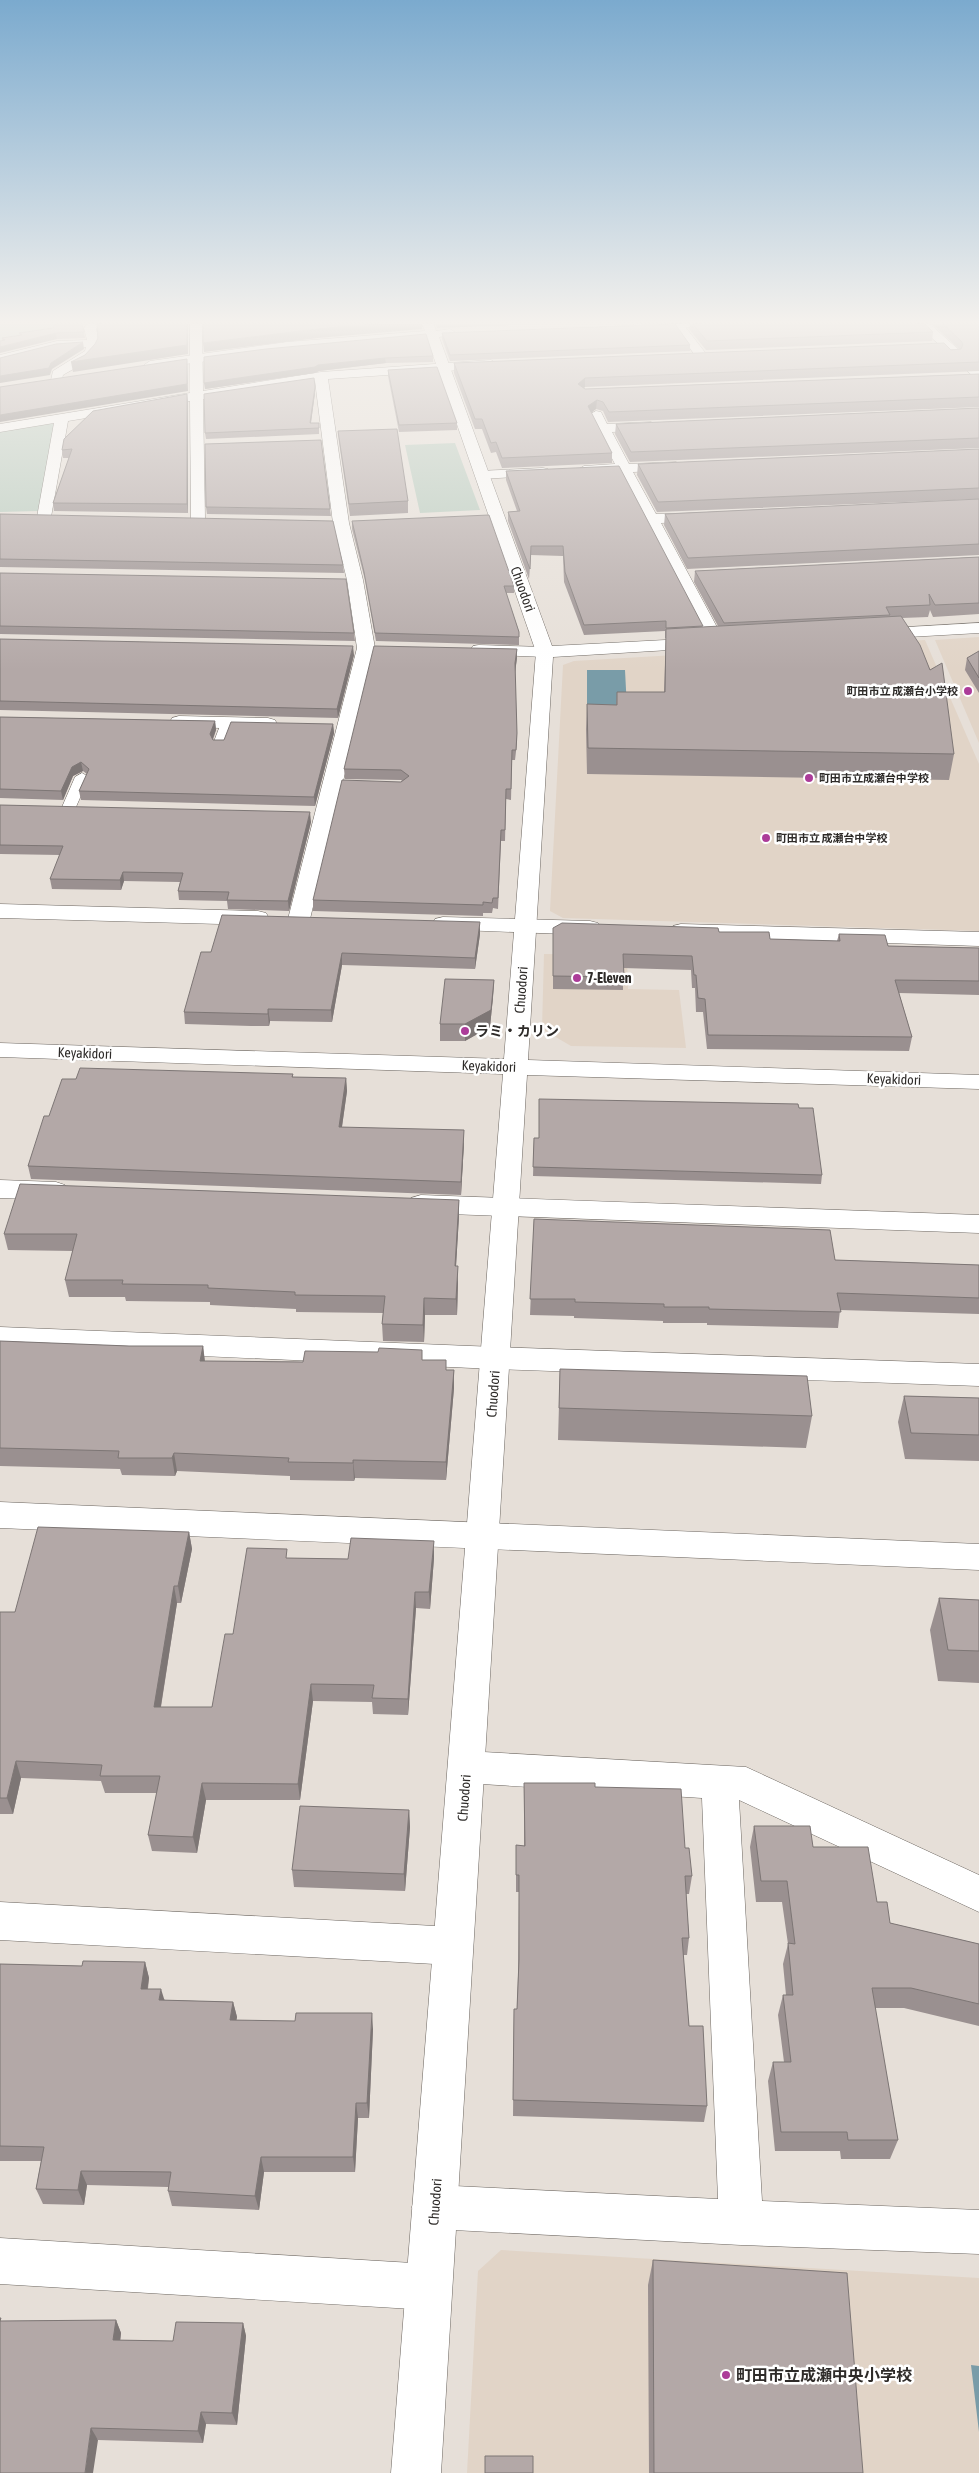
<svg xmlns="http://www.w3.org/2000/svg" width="979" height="2473" font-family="'Asap Condensed','Noto Sans JP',sans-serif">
  <rect width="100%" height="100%" fill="#e6dfd8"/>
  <path fill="#e1d4c7" d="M979 637V743L935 640Z
    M925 640 979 764V931L563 918 550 911 563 665 574 661Z
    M544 954 627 955 628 989 679 990 686 1048 571 1046 542 1029Z
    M501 2250 979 2278V2473H467L478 2271Z"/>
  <path fill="#b5c9bc" d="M0 324H58C41 334 19 334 0 341Z
    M46 423 54 424 38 511 0 512V430Z
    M455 443 480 510 420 513 405 445Z"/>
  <path fill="#799ca8" d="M587 670H625L627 709 587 708Z
    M971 2365 979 2366V2432Z"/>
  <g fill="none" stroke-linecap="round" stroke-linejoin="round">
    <g stroke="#6c6660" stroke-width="1">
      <path id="lane" d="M227 719 233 723 225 744 224 747H214L213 744 221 723Z
        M82 773 89 777 76 807 69 811 64 810 62 807 75 777Z"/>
    </g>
    <g stroke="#6c6660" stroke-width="1">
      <path id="street" d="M88 324H101L96 329C104 358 85 362 63 375L61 383H53L51 380 53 371 85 351 86 347 57 349 0 363V355L57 341 87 340 84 328Z
        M190 324H202L203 391 321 372 491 360 497 364 491 368 328 379 349 523 363 580 375 648 310 919 307 924 299 926 291 924 288 919 357 648 347 580 333 523 315 381 203 399 205 519 198 523 191 519 190 401 68 421 51 517 44 521 37 517 54 423 0 432V424L190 393Z
        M673 324H683L707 355 705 358H697Z
        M917 324H930L979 368V379L975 378Z
        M596 411 601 412 607 424 651 422 658 426 651 430 612 432 629 464 676 462 683 466 676 470 633 472 656 514 701 513 708 517 701 521 661 523 725 642 722 646H710L707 642 619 473 584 474 577 470 584 466 615 464 589 415Z
        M543 468 548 469 550 472 548 475 482 479 475 475 482 471Z
        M479 645 545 647 551 648 554 652 551 656 545 657 473 654 470 650 473 646Z
        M179 716 268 718 275 720 277 724 275 728 268 730 172 726 170 722 172 718Z
        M0 904 258 911 266 913 269 918 266 923 258 925 0 918Z
        M443 917 590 921 598 923 601 928 598 933 590 935 435 929 432 924 435 919Z
        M681 924 979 932V946L673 936 670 931 673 926Z
        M0 1180 56 1182 65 1185 69 1191 65 1197 56 1200 0 1198Z
        M421 1195 979 1215V1233L421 1213 411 1210 408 1204 411 1198Z
        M0 1327 495 1347 979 1364V1386L495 1369 0 1347Z
        M0 1502 979 1544V1570L0 1528Z
        M466 1751 746 1767 979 1875V1912L739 1800 762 2201 979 2210V2254L741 2245 434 2229 418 2223 412 2207 418 2191 434 2185 718 2199 702 1798 466 1783 453 1779 448 1767 453 1755Z
        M0 1902 453 1927 467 1932 473 1946 467 1960 453 1965 0 1940Z
        M0 2238 429 2264 445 2271 452 2287 445 2303 429 2310 0 2284Z"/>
    </g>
    <g stroke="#6c6660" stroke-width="1">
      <path id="secondary" d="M422 324H434L436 331 450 329 456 333 454 335 439 337 552 646 703 638 709 639 712 643 709 647 703 648 553 657 528 1060 979 1075V1089L527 1075 441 2473H391L503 1074 0 1057V1043L504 1059 536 652 427 338 287 350 150 369 144 365 150 361 287 342 425 331Z
        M634 324H702L696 327 638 329 634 328Z
        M979 623V633L873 639 867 638 865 634 867 630 873 629Z"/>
    </g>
    <use href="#lane" fill="#fff" fill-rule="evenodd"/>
    <use href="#street" fill="#fff" fill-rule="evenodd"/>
    <use href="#secondary" fill="#fff" fill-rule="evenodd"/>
  </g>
  <path fill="#9a9090" d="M436 324H540L437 328Z
    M690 324H925L933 332 932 341 706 350 689 329Z
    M932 324H979V371L585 387 584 388 585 389 979 374V407L608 422 603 411 596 409 591 413 612 453V463L502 468 496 452 491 453 482 429H475L454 373V363L959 349Z
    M84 332 85 338 2 341V338L20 336 19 333Z
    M442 333 690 345V351L450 361 442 339Z
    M433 356V362L386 363 319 371 315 373 205 389 204 357Z
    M388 370 457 423V430L399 432 388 376Z
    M315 393 311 423H319V434L206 439 205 433Z
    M188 402V513L54 511 53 503 69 458H63L62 450Z
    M979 408V448L630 462 615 434 616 424Z
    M338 431 408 501V513L350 516 339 442Z
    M979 449V499L657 512 637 475 638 464Z
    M506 471 703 627 718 626 694 582 695 571 979 557V614L933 617 930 610 928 617 902 618 954 754 949 780 587 774 586 729 587 704 616 705 617 692H664L666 638H665V631L584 635 564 582 563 556 531 555 529 579 508 521V512L517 511 506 480Z
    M979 499V555L687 569 664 525 665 514Z
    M206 507 330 509 331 516 207 514Z
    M0 514 343 565 344 573 0 567Z
    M352 521 514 586V593H506L519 632V645L376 641 365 580 352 529Z
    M0 573 354 633 355 641 0 634Z
    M0 639 354 655 338 718 0 710Z
    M517 649V658L515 671 517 743 515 760H512L511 800 506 799 505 841H501L498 909 493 908 492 913H483V916L313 911V900L401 782 402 781 401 780 345 779 344 769Z
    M979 651V693L965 670 967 658Z
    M0 717 215 721 216 730 213 740H224L333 724 334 733 315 806 81 800 79 791 87 774 83 771 73 776 63 800 0 798Z
    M0 805 311 822 289 911 228 909 227 901 179 900 178 891 180 882 124 881 121 890 52 889 50 879 60 855 0 854Z
    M553 928 719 932 770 939 837 941 839 934 888 946 979 948V995L899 993 912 1037 909 1051 707 1049 703 1012H696L695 988H692L691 970 623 968V990L553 989Z
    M480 934 475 969 342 965 332 1022 270 1021 269 1026H251L185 1024 184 1012 211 952Z
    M494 980 493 997 490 1027 465 1041H440V1024Z
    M293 1074V1077L346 1078 347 1091 342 1127 464 1143 461 1195 31 1179 28 1166 49 1116Z
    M799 1108 822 1175 821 1184 533 1176 534 1138H539Z
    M459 1200V1216L456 1266 458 1283 457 1315H425L424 1342 383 1341 382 1324 383 1313 296 1312V1309L210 1305V1302L126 1301 125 1297H69L65 1280 73 1251 8 1250 4 1234Z
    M534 1219 835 1260 979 1265V1314L840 1310 838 1328 707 1325V1323H663V1321L574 1318V1316L530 1315Z
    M0 1341 129 1346H203L205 1361 303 1362 446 1360V1370H454V1388L446 1480 355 1478 354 1481 290 1480V1476L177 1471 175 1476 122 1475 120 1469 0 1466Z
    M560 1369 812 1416 806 1448 558 1440Z
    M904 1396 979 1398V1461L905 1459 898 1422Z
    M189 1532 192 1549 181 1603H177L161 1707H212L233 1634 288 1558 348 1559 434 1558 430 1609 416 1608 408 1715 373 1714 372 1702 313 1701 300 1800H206L197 1853 152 1851 148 1835 157 1793H105L101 1781 21 1778 13 1814H0V1612H15Z
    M939 1598 979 1600V1683L938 1681 930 1630Z
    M524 1783 595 1787 685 1848 692 1876 689 1894H686L689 1938 687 1955H683L689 2026 707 2106 704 2122 513 2116 514 2009H517L518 1976 519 1892H516V1845L524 1846Z
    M409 1810 410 1827 405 1891 294 1887 292 1870Z
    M754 1826 813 1847 877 1902 890 1923 979 1944V2026L904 2008H875L898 2140 890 2159H841L840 2151H775L768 2081 773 2062H784L778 2015 783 1995H786L783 1964 788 1944 782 1902H756L750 1847Z
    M145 1962 149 1978 148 1989 165 2000 233 2002 237 2017 236 2020 373 2029 369 2118H358L355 2172H264L259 2210 172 2206 168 2191V2187L87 2185 84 2205 43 2204 36 2189 41 2161H0V1964L82 1966Z
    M653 2260 863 2473H649L648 2285Z
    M116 2320 121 2333 120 2340 173 2341 243 2323 246 2336 237 2425 206 2424 203 2443 98 2440 2 2321Z"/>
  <path fill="#7d7675" d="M187 324H188V354L73 372 71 362Z
    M379 324H422V329L318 338 204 352 203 343 317 329Z
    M56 333 57 339 0 353V347Z
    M83 342 84 349 52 369 50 375 0 383V376L51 363Z
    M385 358 386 363 319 371 315 373 205 389 204 383 318 365Z
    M187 359 188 391 0 422V415Z
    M585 378V387L577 394 578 384Z
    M315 387V393L310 429V423Z
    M187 394 188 402V513L187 504Z
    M597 400 596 409 587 416 588 406Z
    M353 646 354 655 338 718 337 709Z
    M517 649V658L515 673V663Z
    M215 721 216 730 211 743 210 734Z
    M333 724 334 733 315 806 314 797Z
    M81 762 83 771 73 776 63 800 61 791 72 767Z
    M310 812 311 822 289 911 288 901Z
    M123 872 124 881 121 890 120 880Z
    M480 922V934L475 969V958Z
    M342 953V965L332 1022 331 1010Z
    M494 980 493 997 490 1027 465 1041V1024Z
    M268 1009 270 1021 269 1026 268 1014Z
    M346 1078 347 1091 340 1140 339 1127Z
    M464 1130V1143L461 1195V1182Z
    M459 1200V1216L455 1283V1266Z
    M458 1266V1283L457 1315 456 1299Z
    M424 1298 425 1315 424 1342 423 1325Z
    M203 1346 205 1364 200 1361Z
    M454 1370V1388L446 1480V1462Z
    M174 1453 177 1471 175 1476 172 1458Z
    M353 1460 355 1478 354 1481 353 1463Z
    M189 1532 192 1549 181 1603 178 1586Z
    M434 1541V1558L430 1609 429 1592Z
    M174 1586 177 1603 158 1724 154 1707Z
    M415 1592 416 1608 408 1715V1699Z
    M311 1684 313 1701 300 1800 298 1784Z
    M16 1761 21 1778 13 1814 7 1798Z
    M202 1783 206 1800 197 1853 193 1837Z
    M409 1810 410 1827 405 1891 404 1874Z
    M145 1962 149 1978 145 2005 141 1989Z
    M161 1989 166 2005 159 2000Z
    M233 2002 237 2017 234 2036 230 2020Z
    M372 2013 373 2029 369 2118 367 2103Z
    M356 2103 358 2118 355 2172 353 2157Z
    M261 2157 264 2172 259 2210 255 2196Z
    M81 2171 87 2185 84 2205 78 2190Z
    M116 2320 121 2333 119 2353 113 2340Z
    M243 2323 246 2336 237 2425 232 2413Z
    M201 2412 206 2424 203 2443 198 2431Z
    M91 2428 98 2440 93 2473H85Z"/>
  <path fill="#b3a8a7" stroke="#7d7675" d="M55 324H82L84 332 56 333 0 347V341L5 340 2 338 22 335 19 333 53 328Z
    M97 324H187V345L71 362 85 355 95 344 98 338Z
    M203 324H379L317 329 203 343Z
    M675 324 690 345 450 355 442 333Z
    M693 324H925L933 332 707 341Z
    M943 324H979V362L585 378 578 384 585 389 979 374V397L609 412 603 402 597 400 588 406 612 453 502 458 496 442 491 443 482 419H475L454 363 944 343 951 350 961 349 963 344 961 341Z
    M426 334 433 356 385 358 318 365 315 367 204 383V357L266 349Z
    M83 342 51 363 49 368 0 376V358L56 344Z
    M187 359V384L0 415V387Z
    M437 367 457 423 399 425 388 370Z
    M314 378 315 387 310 423H319V428L205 433 204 394Z
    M187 394V504L53 503 72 449 62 450 64 439 93 411Z
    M979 408V438L631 452 616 424Z
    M397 429 408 501 349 504 338 431Z
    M321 440 330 509 206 507 205 444Z
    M979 449V488L658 502 638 464Z
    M619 466 703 626 666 628V621L584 625 565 572 563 546H531L530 569 508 512 520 511 506 471Z
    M979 499V544L688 558 665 514Z
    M0 514 333 521 343 565 0 559Z
    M489 515 514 586H504L519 632V637L375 633 364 572 352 521Z
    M979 557V603L935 605 929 594 930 605 886 607 890 615 724 623 695 571Z
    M0 573 346 579 354 633 0 626Z
    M901 616 920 645 930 670 942 663 954 754 588 748 587 704 617 705V692H665L666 629Z
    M0 639 353 646 337 709 0 701Z
    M374 646 517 649 515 663 517 733 516 750H512L511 789H506L505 830H501L498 898H493L492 903 483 902V905L313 900 342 780 401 782 409 776 401 770 344 769Z
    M979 651V678L967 658Z
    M0 717 215 721 210 734 213 740H224L231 722 333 724 314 797 79 791 89 769 81 762 72 767 61 791 0 789Z
    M0 805 310 812 288 901 227 900 229 892 178 891 183 873 123 872 120 880 50 879 63 846 0 845Z
    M222 915 480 922 475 958 342 953 331 1010 268 1009V1014L184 1012 201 952H211Z
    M562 923 718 928 719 932H769L770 939 840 941 839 934 885 935 888 946 979 948V981L895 980 912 1037 708 1035 705 999 698 998 696 975H694L692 956 623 954 624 977 553 976V928Z
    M445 979 494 980 491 1010 465 1024H440Z
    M80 1068 293 1074 292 1077 346 1078 339 1127 464 1130 461 1182 28 1166 44 1116H49L62 1079H76Z
    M539 1099 798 1104 799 1108H813L822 1175 533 1167 534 1138H539Z
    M20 1184 459 1200 455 1266H458L456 1299 424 1298 423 1325 382 1324 385 1296 295 1295V1292L208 1288V1285L122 1284 123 1280H65L77 1234H4Z
    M534 1219 830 1230 835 1260 979 1265V1298L837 1293 841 1312 709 1309V1307H664V1304L575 1302V1299H530Z
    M0 1341 129 1346H203L200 1361H207L303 1362 305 1351 378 1352 379 1348 422 1350V1360H446V1370H454L446 1462 353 1460V1463L288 1462 289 1458 174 1453 172 1458H118L119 1451 0 1448Z
    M560 1369 807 1376 812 1416 559 1408Z
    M904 1396 979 1398V1435L911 1433Z
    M38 1527 189 1532 178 1586H174L154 1707H212L225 1634H233L247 1548 287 1549 286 1558 348 1559 351 1538 434 1541 429 1592H415L408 1699 372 1698 374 1685 311 1684 298 1784 202 1783 193 1837 148 1835 160 1776H100L102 1765 16 1761 7 1798H0V1612H15Z
    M939 1598 979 1600V1651L948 1650Z
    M524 1783H595V1787L681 1789 685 1848H689L692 1876H685L689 1938H682L689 2026H703L707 2106 513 2100 514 2009H517L519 1960V1875H516V1845L525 1846Z
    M300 1806 409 1810 404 1874 292 1870Z
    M754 1826H810L813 1847H868L877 1902H887L890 1923 979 1944V2004L911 1988H872L898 2140H848L847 2132H781L773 2062H791L783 1995H793L788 1943 795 1944 787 1881H761Z
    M83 1961 145 1962 141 1989H161L159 2000 233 2002 230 2020 295 2021 296 2013H372L367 2103H356L353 2157H261L255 2196 168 2191 171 2172 81 2171 78 2190 36 2189 44 2147 0 2146V1964L82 1966Z
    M653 2260 847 2273 863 2473H654Z
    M0 2318H1L0 2321 116 2320 113 2340 173 2341 176 2322 243 2323 232 2413 201 2412 198 2431 91 2428 85 2473H0Z
    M485 2456H533V2473H485Z"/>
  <linearGradient id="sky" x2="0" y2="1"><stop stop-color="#7baace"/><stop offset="0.48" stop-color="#f4f1ed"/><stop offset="1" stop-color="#f4f1ed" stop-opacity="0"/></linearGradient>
  <rect width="979" height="670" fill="url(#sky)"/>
  <g fill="#ac3c99" stroke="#fff" stroke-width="2">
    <circle cx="968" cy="691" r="5"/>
    <circle cx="809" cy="778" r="5"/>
    <circle cx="766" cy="838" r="5"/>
    <circle cx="577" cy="978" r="5"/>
    <circle cx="465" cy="1031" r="5"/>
    <circle cx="726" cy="2375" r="5"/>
  </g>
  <g text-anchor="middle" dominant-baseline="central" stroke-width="5" stroke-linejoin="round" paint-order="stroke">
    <g font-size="11" font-weight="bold" fill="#2e2b29" stroke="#fff" text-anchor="start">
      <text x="958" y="691" text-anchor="end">町田市立 成瀬台小学校</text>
      <text x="819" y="778">町田市立成瀬台中学校</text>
      <text x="776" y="838">町田市立 成瀬台中学校</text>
    </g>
    <g font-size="14" fill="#2e2b29" stroke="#fff">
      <text transform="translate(523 589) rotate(70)">Chuodori</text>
      <text transform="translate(521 990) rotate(-86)">Chuodori</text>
      <text transform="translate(85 1053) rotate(2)">Keyakidori</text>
      <text transform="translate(489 1066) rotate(2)">Keyakidori</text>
      <text transform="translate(894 1079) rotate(2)">Keyakidori</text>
      <text transform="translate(493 1394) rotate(-86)">Chuodori</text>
      <text transform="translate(464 1798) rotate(-86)">Chuodori</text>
      <text transform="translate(435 2202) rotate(-86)">Chuodori</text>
    </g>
    <g font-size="14" font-weight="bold" fill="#2e2b29" stroke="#fff" text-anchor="start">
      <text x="587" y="978">7-Eleven</text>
      <text x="475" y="1031">ラミ・カリン</text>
    </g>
    <g font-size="16" font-weight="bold" fill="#2e2b29" stroke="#fff" text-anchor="start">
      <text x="736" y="2375">町田市立成瀬中央小学校</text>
    </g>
  </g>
</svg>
